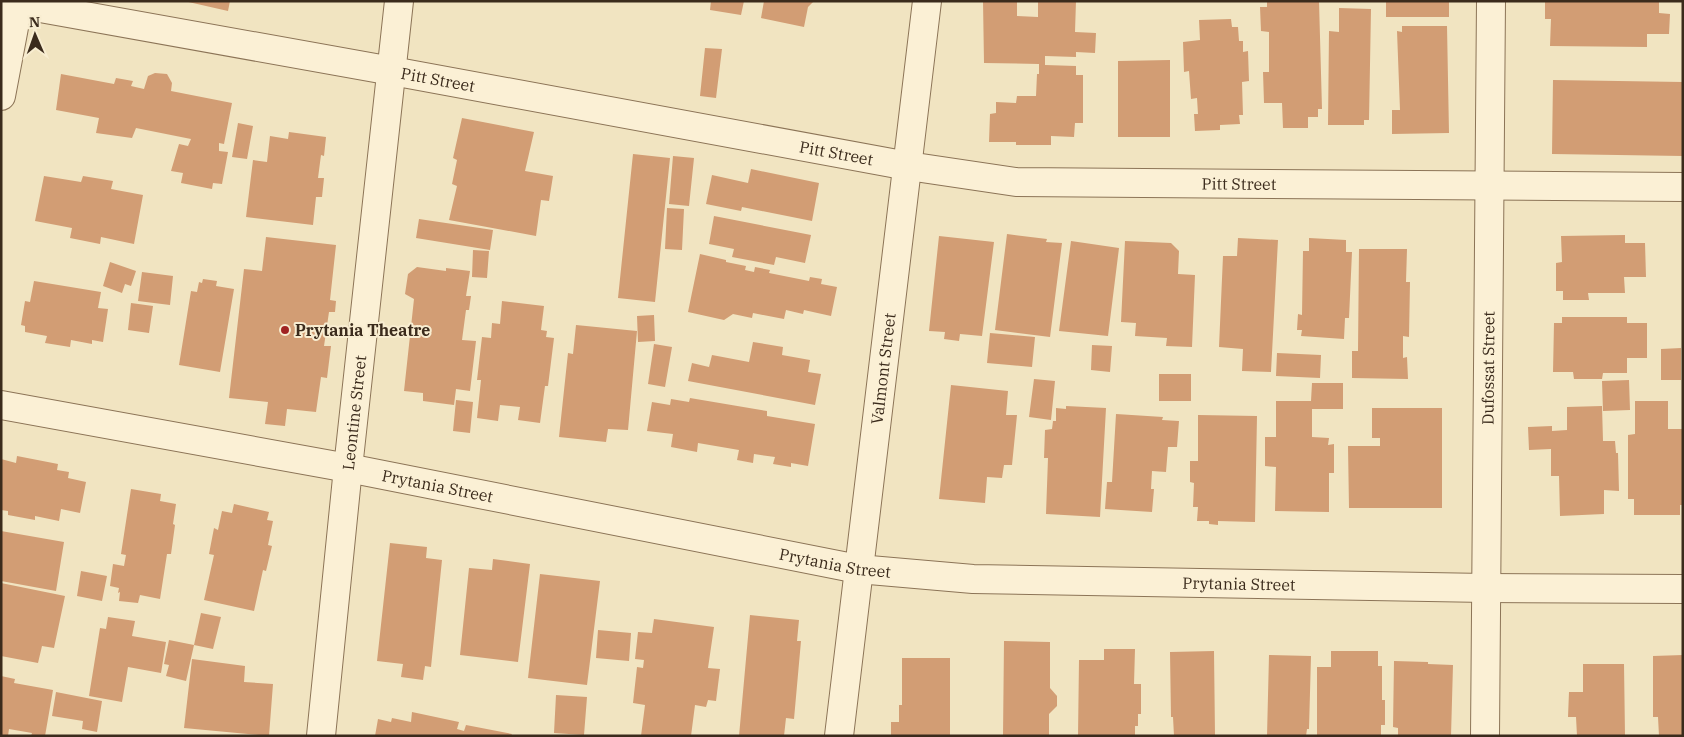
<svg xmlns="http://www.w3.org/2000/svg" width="1684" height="737" font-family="'IBM Plex Serif',serif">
  <rect width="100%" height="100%" fill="#f1e4c1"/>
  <path fill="#d29d74" d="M184 1H230L228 11Z
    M711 1H744L741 15 710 10Z
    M764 1H814L808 7 804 27 761 18Z
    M983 1H1017V16L1038 17V1H1076L1075 32 1096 33 1095 53 1076 52V57L1045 56V65L1076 66V75H1083V123H1075L1074 137 1051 136V145H1016V142H989L990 114 996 113V102L1016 103 1017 96H1036L1037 74H1039V64L984 63Z
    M1267 1H1319L1322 109H1318V117H1308V128H1283L1282 103H1264L1263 72H1269V32L1261 31 1260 7H1267Z
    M1386 1H1449V17H1386Z
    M1545 1 1659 2V13L1670 14 1669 34H1647V47L1550 46 1551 19H1545Z
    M1339 8 1371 9 1369 120H1364V125H1328L1329 31 1339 32Z
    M1231 19 1232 27H1238L1239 41H1243V52L1248 51 1249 81 1242 82 1243 115H1239L1240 124 1220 125V130L1195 131 1194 114H1198L1197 98 1191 99 1189 71 1184 72 1183 42 1200 40 1199 20Z
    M1402 26H1447L1449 133 1392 134V110H1400L1397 31 1402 32Z
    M705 48 722 49 716 98 700 96Z
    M1170 60V137H1118V61Z
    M155 73 167 74 172 83 171 91 232 103 224 144 219 143V151L228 152 222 184 213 183 212 189 181 183 183 173 171 171 179 144 188 146 191 139 136 128 132 138 96 133 99 118 56 110 61 74 114 84 116 78 133 81 131 86 144 89 148 76Z
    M1553 80 1683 82V156L1552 154Z
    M462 118 534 132 525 171 553 176 549 201 541 200 536 236 449 220 457 186 452 184 457 160 453 158Z
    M238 123 253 126 247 159 232 157Z
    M289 132 326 137 324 156 321 155 318 178H324L322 197H316L313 225 246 217 253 160 267 162 270 136 288 139Z
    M633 154 670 158 655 302 618 298Z
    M673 156 694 158 689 206 669 204Z
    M751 169 819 183 812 221 742 207 741 211 706 204 712 175 748 183Z
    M44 176 81 182 83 176 113 181 111 189 143 195 134 244 101 237 100 244 70 238 72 228 35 221Z
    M667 208 684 209 682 250 665 249Z
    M714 216 811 235 805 263 776 257 774 265 732 257 734 249 709 244Z
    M419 219 493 230 490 250 416 238Z
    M1007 234 1047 239 1046 242 1062 243 1050 337 995 330Z
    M1625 235V243H1645L1646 277H1624L1625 293H1588L1589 300H1563V291H1556V263L1562 262 1561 236Z
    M939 236 994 242 982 336 960 334 959 341 944 339 945 332 929 331Z
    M266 237 336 245 330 300 336 301 335 312H329L324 346H331L327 378 321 377 316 412 287 409 285 426 265 424 268 402 229 398 244 269 262 271Z
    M1238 238 1278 240 1271 372 1242 371 1243 349 1219 347 1223 256H1237Z
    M1309 238 1346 240V252H1352L1349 318H1345L1344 339 1301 336 1302 330H1297L1298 314 1302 315 1303 251H1309Z
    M1071 241 1119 248 1108 336 1059 331Z
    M1125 241 1171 243 1179 251 1178 274 1195 275 1192 347 1166 346 1167 338 1135 336 1136 323 1121 322Z
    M1359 249H1407L1406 282H1410L1409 337 1403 336V358L1407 357 1408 379 1352 378V351H1358Z
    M473 250 489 251 487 278 472 277Z
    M700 254 726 260V262L746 266 745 270 754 272 755 267 770 270 769 273 809 281 810 277 822 279 821 284 837 287 831 316 804 310 803 314 786 310 784 319 753 313 752 318 733 314 724 320 688 312Z
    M110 262 136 271 131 286 125 284 122 293 103 286Z
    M417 267 446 271V268L470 271 466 296H471L469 310H466L462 340 476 341 470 391 456 389 454 405 423 401V393L404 391 414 299 405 294 408 274Z
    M142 272 173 276 170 305 138 301Z
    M203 279 217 281 216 286 234 289 220 372 179 365 191 291 197 292 199 282 202 283Z
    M34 281 101 292 98 308 108 309 103 342 92 340V344L71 340 70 347 45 343 47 336 25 332V326L21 325 25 301 30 302Z
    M502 301 544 306 541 330 547 331 546 337 554 338 548 386H545L540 423 518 420 520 407 500 405 498 421 477 418 481 380H477L482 337 491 338 492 323 500 324Z
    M131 303 153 306 149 333 128 330Z
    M654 315 655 341 638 342 637 316Z
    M1562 317H1627V323H1647V358H1627V373H1603L1602 379H1574L1573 372H1553L1554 323H1562Z
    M576 325 637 331 628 430 608 429 606 442 559 437 568 353 573 354Z
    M990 333 1035 337 1032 367 987 363Z
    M753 342 783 347 782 355 810 360 808 372 821 374 815 405 688 381 692 363 709 367 712 355 749 362Z
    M654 344 672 347 665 387 648 384Z
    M1092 345 1112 346 1110 372 1091 370Z
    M1681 348V380H1661V349Z
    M1277 353 1321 355 1320 378 1276 376Z
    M1159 374H1191V401H1159Z
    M1034 379 1055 381 1051 420 1029 417Z
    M1629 380 1630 410 1603 411 1602 381Z
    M1312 383H1343V409H1312V437L1329 438 1328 445 1334 444V473H1329V512L1275 511 1276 467 1265 466V437H1276V401H1311Z
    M951 385 1008 391 1006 415H1017L1012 465H1004L1002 478 987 477 985 503 939 499Z
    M690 398 767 411V416L815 424 808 466 791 463V467L773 464 775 457 754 454 753 463 737 460 739 450 698 443 697 452 671 447 673 434 647 431 652 402 670 405 671 399 689 402Z
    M456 400 473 402 470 433 453 431Z
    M1635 401H1668V429H1683V505H1680V515H1634V499H1628V435L1635 434Z
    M1066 406 1106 408 1100 517 1046 514 1048 458H1044L1045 430 1052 429 1053 421H1056V408L1066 409Z
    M1602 406 1603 441H1615L1616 453H1618L1619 491 1604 490V514L1560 516 1559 476H1551V449L1529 450 1528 427 1552 426V431L1567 430V407Z
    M1372 408H1442V508H1349L1348 446H1380V438H1372Z
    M1116 414 1163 417 1162 420 1179 421 1177 447H1168L1166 472 1152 471 1151 489H1154L1152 512 1105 509 1107 482H1112Z
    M1198 415 1257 416 1255 522 1218 521V525L1209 524V521H1197L1198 507H1193L1194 483 1190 482V461H1198Z
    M17 456 58 464 57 470 69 472 68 478 86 482 80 513 61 509 59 521 35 516V520L8 515V511L1 510V459L16 463Z
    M131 489 161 494 160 501 176 504 173 524 175 525 171 554H167L160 599 140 595 138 603 119 601 120 592 118 593 119 588 110 586 113 564 124 566 126 555 121 554Z
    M234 504 269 512 267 520 273 521 268 545 272 546 266 571 263 570 254 611 204 600 214 555 209 554 214 528 218 530 222 511 232 513Z
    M1 531 64 542 56 591 1 581Z
    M390 543 427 547 426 558 442 560 431 667 425 666 423 680 401 677 403 664 377 661Z
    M493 559 530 564 518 662 460 655 469 568 492 570Z
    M81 571 107 576 102 601 77 596Z
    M540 574 600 581 587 685 528 678Z
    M1 583 65 596 54 648 42 646 38 663 1 656Z
    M201 613 221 617 213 649 194 645Z
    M750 615 799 620 797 641H801L794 719 786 718 784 736H739Z
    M108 617 135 621 132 636 166 642 161 673 128 667 122 702 89 696 100 628 106 629Z
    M654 619 714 627 708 668 720 669 716 701 708 700 706 707 695 705 691 736H641L645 705 633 703 637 667 643 668 644 660 635 659 638 632 652 633Z
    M598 630 631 633 629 661 596 658Z
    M169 640 194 645 186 681 166 676 169 665 164 664Z
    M1004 641 1050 642V688L1057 696V706L1049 714V736H1003Z
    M1104 649H1135L1134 684H1141V714H1138V726H1135V736H1078L1079 660H1104Z
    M1214 651 1215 736H1174L1173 717H1171L1170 652Z
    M1331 651H1378V666H1382V700H1385V725H1381V736H1317V667H1331Z
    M1269 655 1311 656 1309 729H1307L1306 736H1267Z
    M1683 655V736H1659L1658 717H1653V656Z
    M902 658H950V736H891V722H899V705H902Z
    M192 659 245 666 244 682 273 684 269 736 184 728Z
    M1394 661 1428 662V664L1453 665 1451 736H1398V728L1393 727Z
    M1583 664H1624L1625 736H1577L1576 717H1568L1569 692H1583Z
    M1 676 15 679 14 683 53 690 45 736H31L32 733 9 729 8 736H1Z
    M56 692 102 701 97 732 82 729 83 721 52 716Z
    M556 695 587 697 584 735 554 733Z
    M412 712 459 722 457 729 464 731 466 725 512 734 511 736H375L378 719 391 722 392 718 411 722Z"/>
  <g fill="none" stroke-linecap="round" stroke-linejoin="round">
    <g stroke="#8c7457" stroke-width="30">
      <g id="minor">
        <path id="s1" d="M1 1 392 71 908 166 1016 182 1683 187"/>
        <path d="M1 96 19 1"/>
        <path id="s2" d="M1 405 348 468 858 569 973 579 1486 588 1683 589"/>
        <path id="s3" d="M321 736 348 468 399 1"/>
        <path id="s4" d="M839 736 927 1"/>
        <path id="s5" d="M1485 736 1491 1"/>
      </g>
    </g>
    <use href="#minor" stroke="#fbf0d5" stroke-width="28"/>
  </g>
  <circle fill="#a02322" stroke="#f8edd1" stroke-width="2" cx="285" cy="330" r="5"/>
  <g text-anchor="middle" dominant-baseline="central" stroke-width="4" stroke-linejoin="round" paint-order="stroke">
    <g font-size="16" fill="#3b2b1c" stroke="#f8edd1">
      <text stroke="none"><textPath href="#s1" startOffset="444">Pitt Street</textPath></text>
      <text stroke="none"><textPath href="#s1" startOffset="849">Pitt Street</textPath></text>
      <text stroke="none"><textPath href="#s1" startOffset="1254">Pitt Street</textPath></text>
      <text stroke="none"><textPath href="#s4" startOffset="370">Valmont Street</textPath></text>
      <text stroke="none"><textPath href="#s5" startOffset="368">Dufossat Street</textPath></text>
      <text stroke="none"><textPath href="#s3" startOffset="325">Leontine Street</textPath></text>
      <text stroke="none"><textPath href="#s2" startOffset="444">Prytania Street</textPath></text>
      <text stroke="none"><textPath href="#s2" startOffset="849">Prytania Street</textPath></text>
      <text stroke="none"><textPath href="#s2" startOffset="1254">Prytania Street</textPath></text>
    </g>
    <g font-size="16" font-weight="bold" fill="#3b2b1c" stroke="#f8edd1" text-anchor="start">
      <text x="295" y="330">Prytania Theatre</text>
    </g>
  </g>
  <rect width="1684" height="737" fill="none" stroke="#3b2b1c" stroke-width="5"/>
  <g transform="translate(35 35) rotate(358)" stroke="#f8edd1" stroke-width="4" paint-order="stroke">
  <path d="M0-4L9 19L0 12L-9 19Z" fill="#3b2b1c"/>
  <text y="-8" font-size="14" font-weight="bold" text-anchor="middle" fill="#3b2b1c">N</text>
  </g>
</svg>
